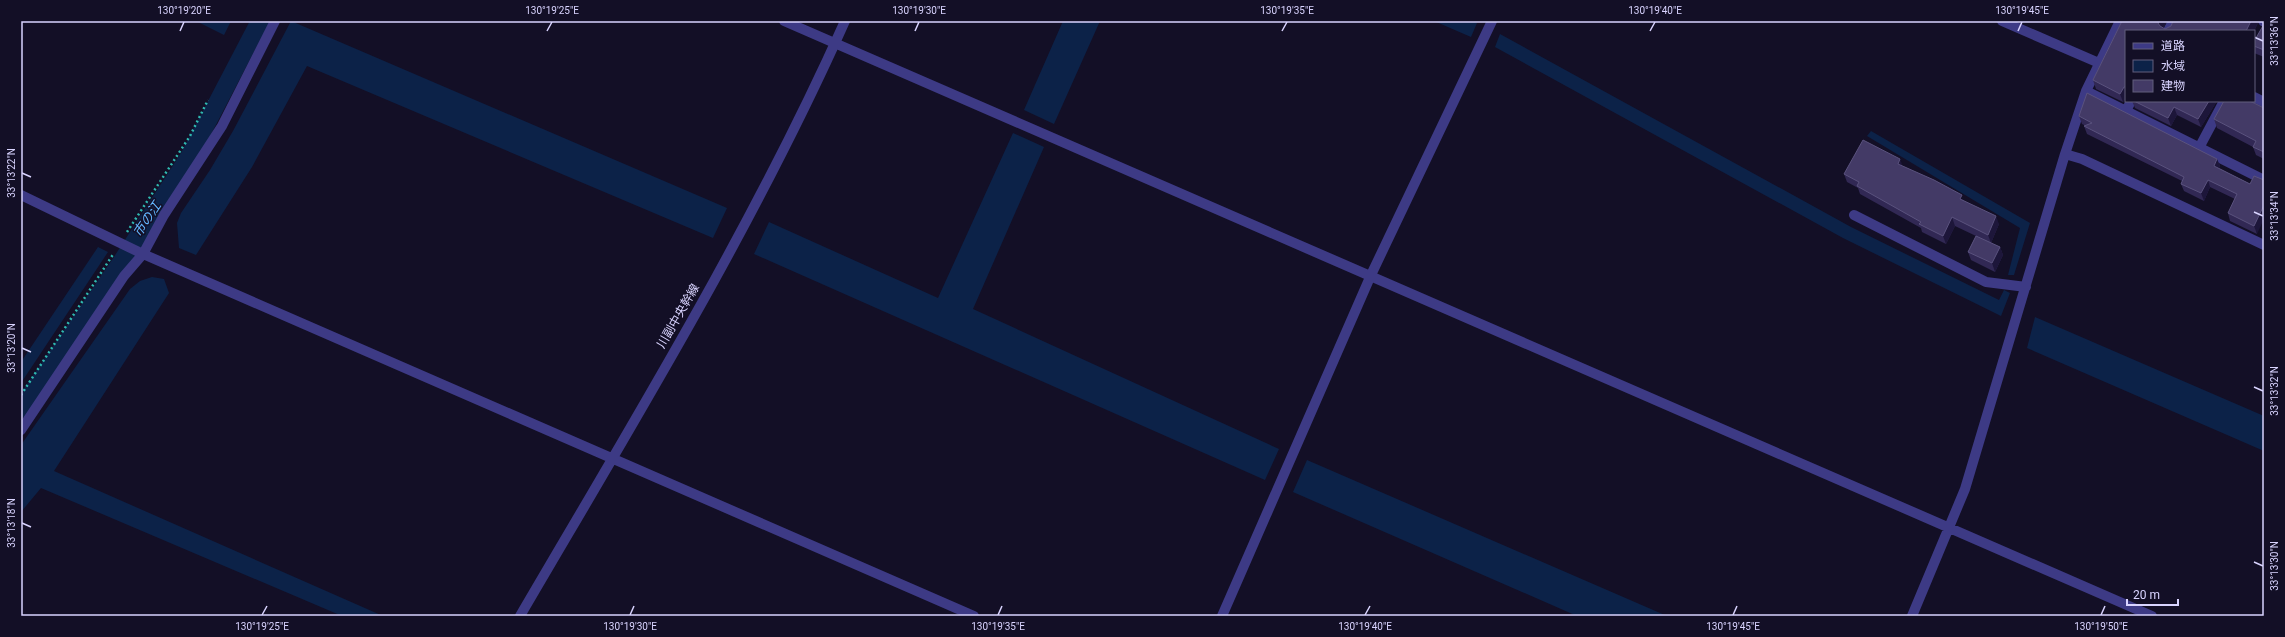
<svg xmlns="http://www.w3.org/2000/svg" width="2285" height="637" font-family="Roboto,'Noto Sans JP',sans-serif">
  <rect width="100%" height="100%" fill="#130f26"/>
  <path fill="#0c2248" d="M196 21H231L224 35Z
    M291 21 727 208 713 238 307 66 252 167 196 255 179 248 177 223 181 213 210 170 233 131Z
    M1063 21H1100L1054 124 1024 110Z
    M1434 21H1473L1477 23 1471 37Z
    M1500 34 1851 227 1999 300 2004 290 2010 293 2001 316 1843 238 1495 47Z
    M1871 131 2030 223 2014 275H2008L2020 228 1867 136Z
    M1013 133 1044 147 973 309 1279 449 1265 480 754 254 769 222 938 298Z
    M98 247 108 252 21 383V362Z
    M152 277 164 279 169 293 54 471 383 616H342L41 488 21 512V445L130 289 140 281Z
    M2035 317 2264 416V451L2027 348Z
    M1307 460 1667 616H1577L1293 492Z"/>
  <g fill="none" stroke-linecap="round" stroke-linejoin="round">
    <path stroke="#0c2248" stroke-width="18" d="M21 409 122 261 189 157 260 21"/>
    <path stroke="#2fb8b0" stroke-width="2.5" stroke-dasharray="2 3" stroke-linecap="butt" d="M127 232 190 136 208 100
      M21 395 114 253"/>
    <path stroke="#3d3a85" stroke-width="10" d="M784 21 2152 616
      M2002 21 2099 63
      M2263 21 2264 22
      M2168 31 2173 21
      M2086 91 2264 180
      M2254 97 2264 102
      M2126 111 2131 101
      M2199 148 2224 101
      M2065 154 2082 159 2264 245
      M21 195 143 254 974 616
      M1854 215 1986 282 2026 287
      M21 430 124 276 143 254 164 215 222 126 275 21
      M520 616C634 421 753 227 845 21
      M1222 616 1371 275 1492 21
      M1912 616 1965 489 2065 154 2086 91 2120 21"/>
  </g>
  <path fill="#312854" d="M2122 21H2167L2163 28 2165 29 2171 26 2173 21H2259L2254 31H2126V98L2123 102 2096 89 2093 80Z
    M2264 24V57L2254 53V39L2256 38Z
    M2132 101H2217L2201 127 2177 115 2171 126 2135 108Z
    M2264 108V159L2256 155 2253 147 2217 128 2214 119Z
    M2079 116 2217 159 2220 166 2219 168 2250 184 2257 234 2230 221 2228 213 2235 199 2210 187 2204 201 2184 191 2181 184 2182 181 2087 134 2084 126H2086L2082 124Z
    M1903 166 1963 200 1999 224 1991 243 2000 247 2003 255 1995 272 1971 260 1968 252 1976 236 1955 226 1946 244 1922 232 1921 228 1860 194 1858 188 1847 182 1844 174Z"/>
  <path fill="#1d163a" d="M2159 21H2167L2161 31 2158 23Z
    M2251 21H2259L2254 31H2246Z
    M2124 87 2126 93V98L2123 102 2120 94Z
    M2209 101H2217L2201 127 2198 119Z
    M2174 107 2177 115 2171 126 2168 118Z
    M1900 159 1903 167 1898 164Z
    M2217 159 2220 166 2216 173 2214 166Z
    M2208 180 2210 187 2204 201 2201 193Z
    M2264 205V219L2257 234 2254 226Z
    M1996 216 1999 224 1991 243 1988 235Z
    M1952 217 1955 226 1946 244 1943 236Z
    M2000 247 2003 255 1995 272 1992 263Z"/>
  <path fill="#433a66" stroke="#5a527e" d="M2122 21H2159L2158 23 2160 26 2165 29 2171 26 2173 21H2251L2246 31H2126V87H2124L2120 94 2093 80Z
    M2264 24V50L2254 46V39L2256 38Z
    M2087 93 2217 159 2214 166 2250 184 2254 176 2264 180V205L2254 226 2228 213 2237 194 2208 180 2201 193 2181 184 2184 177 2084 126 2092 123 2079 116Z
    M2134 101H2209L2198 119 2174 107 2168 118Z
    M2224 101H2250L2264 108V152L2253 147 2256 141 2214 119Z
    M1863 140 1900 159 1898 164 1934 180 1962 195 1960 199 1996 216 1988 235 1952 217 1943 236 1919 224 1921 222 1857 186 1859 182 1844 174Z
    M1976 236 2000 247 1992 263 1968 252Z"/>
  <path fill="none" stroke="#d9d4ff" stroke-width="1.5" d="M180 31 184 22M547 31 552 22M915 31 919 22M1282 31 1287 22M1650 31 1655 22M2018 31 2022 22M2254 37 2263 41M22 173 31 177M2254 212 2263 216M22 348 31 352M2254 387 2263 391M22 523 31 527M2254 562 2263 566M262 615 267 606M630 615 634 606M998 615 1002 606M1365 615 1370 606M1733 615 1737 606M2101 615 2105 606"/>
  <g text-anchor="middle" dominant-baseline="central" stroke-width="3" stroke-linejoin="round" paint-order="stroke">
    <g font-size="12" fill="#d9d4ff" stroke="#130f26">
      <text transform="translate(678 316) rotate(-60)">川副中央幹線</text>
    </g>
    <g font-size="13" font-style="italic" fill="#62b6ff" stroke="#130f26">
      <text transform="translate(147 219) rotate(-56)">市の江</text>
    </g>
  </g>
  <rect width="2285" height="637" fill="none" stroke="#130f26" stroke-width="44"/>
  <rect x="2125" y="30" width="130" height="72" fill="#130f26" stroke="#625e7d"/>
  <rect x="2133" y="43" width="20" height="6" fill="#3d3a85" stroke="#625e7d"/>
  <text x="2161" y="50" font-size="12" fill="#d9d4ff">道路</text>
  <rect x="2133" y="60" width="20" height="12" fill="#0c2248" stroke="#625e7d"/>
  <text x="2161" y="70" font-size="12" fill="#d9d4ff">水域</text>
  <rect x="2133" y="80" width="20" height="12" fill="#433a66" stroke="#625e7d"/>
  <text x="2161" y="90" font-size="12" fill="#d9d4ff">建物</text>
  <path d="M2127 599v6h51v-6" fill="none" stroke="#d9d4ff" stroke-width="2"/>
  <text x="2133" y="599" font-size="12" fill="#d9d4ff" stroke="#130f26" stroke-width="3" paint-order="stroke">20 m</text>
  <rect x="22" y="22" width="2241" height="593" fill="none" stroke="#d9d4ff" stroke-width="1.5"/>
  <g font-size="10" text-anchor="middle" fill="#d9d4ff">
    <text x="184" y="14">130°19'20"E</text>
    <text x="552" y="14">130°19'25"E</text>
    <text x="919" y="14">130°19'30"E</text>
    <text x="1287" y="14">130°19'35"E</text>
    <text x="1655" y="14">130°19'40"E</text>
    <text x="2022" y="14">130°19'45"E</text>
    <text transform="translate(2274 41) rotate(-90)" y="4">33°13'36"N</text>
    <text transform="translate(11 173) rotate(-90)" y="4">33°13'22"N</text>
    <text transform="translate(2274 216) rotate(-90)" y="4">33°13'34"N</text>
    <text transform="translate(11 348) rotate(-90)" y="4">33°13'20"N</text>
    <text transform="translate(2274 391) rotate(-90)" y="4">33°13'32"N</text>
    <text transform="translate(11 523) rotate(-90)" y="4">33°13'18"N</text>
    <text transform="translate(2274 566) rotate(-90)" y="4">33°13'30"N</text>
    <text x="262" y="630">130°19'25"E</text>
    <text x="630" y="630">130°19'30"E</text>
    <text x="998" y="630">130°19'35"E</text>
    <text x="1365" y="630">130°19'40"E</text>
    <text x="1733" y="630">130°19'45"E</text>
    <text x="2101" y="630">130°19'50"E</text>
  </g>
</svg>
